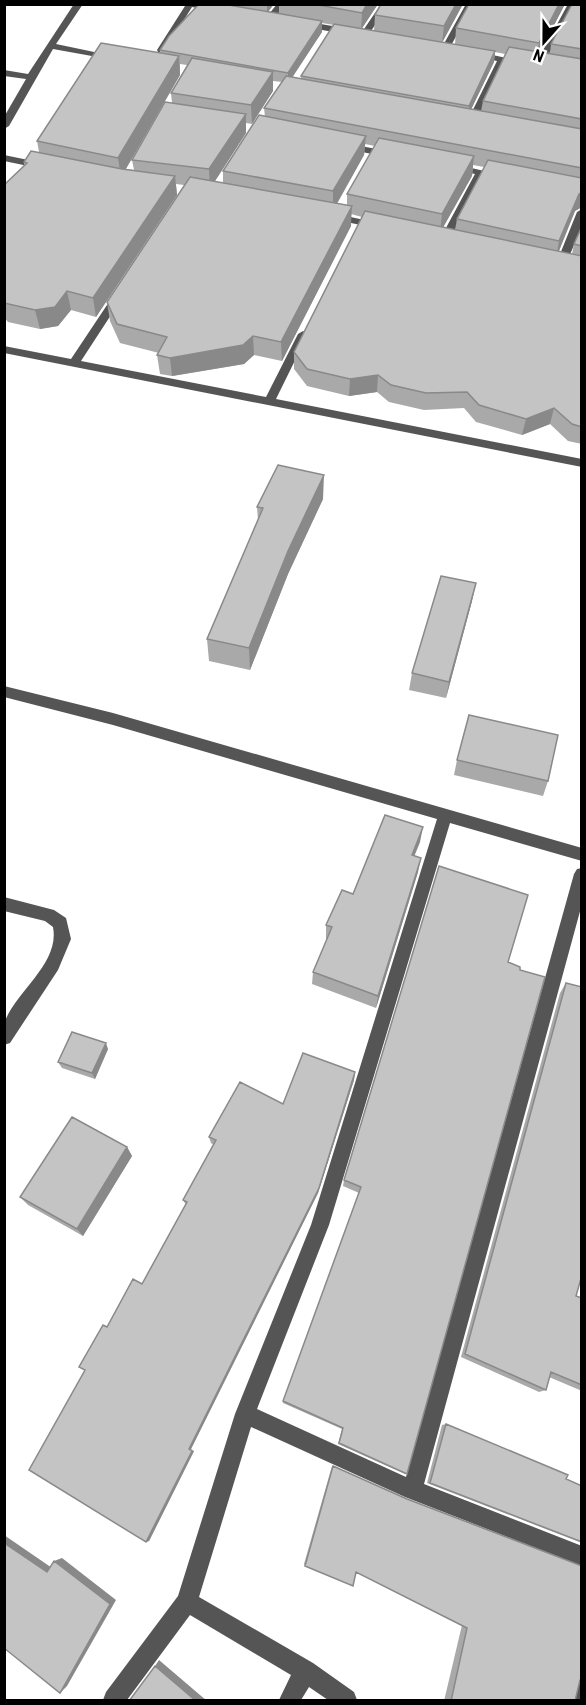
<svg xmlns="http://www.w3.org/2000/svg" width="586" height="1705" font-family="'Roboto Condensed',sans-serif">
  <rect width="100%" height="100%" fill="#fff"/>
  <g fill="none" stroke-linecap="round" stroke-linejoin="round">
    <path fill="#555" fill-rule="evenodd" d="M74 4H83L56 44 118 57 114 60 53 49 9 126 4 129V117L26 79 4 76V70L28 74Z
      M183 4H202L221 10 217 12 192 7 164 52H158L157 50 185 6Z
      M277 4H286L272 21H266L265 19Z
      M381 4H389L367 37H361L360 35Z
      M466 4H474L449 49 442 51 441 49Z
      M568 4H576L543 65 536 67 535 65Z
      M303 21 350 29 354 32 350 35 300 26V22Z
      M474 51 525 62 521 65 505 62 477 122 472 125 467 122 497 61 471 56V52Z
      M345 143 392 152 397 155 392 158 342 148V144Z
      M4 155 43 163 48 166 43 169 4 161Z
      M454 164 506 176 501 179 484 176 450 239 445 242 440 239 475 174 451 169V165Z
      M582 209V226L566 264 557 266 556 264 577 212Z
      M332 213 383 224 384 226 379 229 328 218 327 216Z
      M119 292 124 295 81 361 266 397 298 334 303 331 308 334 276 399 582 459V467L4 353V346L71 359 115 293Z
      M4 686 113 713 582 848V861L450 823 329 1225 257 1409 406 1477 574 874 577 869 582 868V904L424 1484 582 1546V1566L405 1497 251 1427 199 1597 313 1663 354 1692 357 1700H328L309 1687 301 1700H279L291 1675 190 1615 127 1700H103L106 1692 178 1596 235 1414 311 1225 437 819 113 725 4 697Z
      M4 897 54 910 66 918 71 939 58 970 10 1043 4 1045C4 1038 3 1027 5 1021 17 990 60 963 53 927L45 921 4 911Z
      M582 1672V1700H567L574 1675Z"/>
  </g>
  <path fill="#a9a9a9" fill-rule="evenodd" d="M199 4H274L268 12 279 14V4H378L361 29 374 31 375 15 381 4H463L442 42 455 45 456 28 565 4 540 52 550 53 551 44 582 4V207L575 211 559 251 572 254 574 244 582 226V444L568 441 550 424 522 435 476 422 464 408 424 410 389 402 377 392 349 396 307 386 294 369V352L362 217 351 214V226L282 361 254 355 244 364 172 376 160 374 157 355 159 353 120 343 110 321 107 302 184 185 176 184 177 195 96 317 71 310 58 326 40 329 8 322 4 317V185L24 166V162L39 152 37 141 160 53V50ZM322 23 334 25 301 76V79L292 77 322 32ZM495 52 505 54 483 101 481 111 471 109 494 62ZM180 64 187 65 171 93 172 103 132 160 134 170 126 169 180 75ZM273 81 282 82 264 108 265 117 223 171V183L214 182 246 133V123L252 124 273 91ZM365 144 375 146 347 194V206L337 204 364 155ZM473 165 484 167 457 219 455 230 443 227 472 176Z
    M323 499 288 574 250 670 209 661 207 639 258 520 257 507Z
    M472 601 446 698 409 690 412 673Z
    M457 760 548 781 543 796 454 775Z
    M420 842 414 856 418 872 376 1008 312 984 313 972 327 939H326V925L353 894Z
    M508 962 407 1474H405L338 1444 342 1429 283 1403V1401L359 1193 343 1186 344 1180Z
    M566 983 576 1296 582 1298V1391L549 1377 546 1390 539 1392 461 1357 560 993Z
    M108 1049 95 1079 62 1068 58 1062Z
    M355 1072 354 1080 318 1193 191 1449 194 1451 149 1541 146 1542 85 1370 142 1284 186 1205 183 1200 214 1145 211 1143 209 1137Z
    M127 1147 132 1156 83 1236 28 1205 20 1197Z
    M446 1424 582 1486V1543L427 1483 442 1425Z
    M332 1466H333L407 1499 580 1680 575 1701H444L462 1625 356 1572 305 1566 304 1564Z"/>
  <path fill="#898989" d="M267 4H274L267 13Z
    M367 4H378L361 30 362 13Z
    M456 4H463L442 43 444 26Z
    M559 4H565L536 60 539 43Z
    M322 21V32L288 84V73Z
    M495 51 494 62 468 116 469 106Z
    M179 56 180 75 121 177 118 158Z
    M273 72V91L252 124 251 105Z
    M246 114V133L210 189 209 169Z
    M366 136 364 155 333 210V191Z
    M474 156 472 176 440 233 442 214Z
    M175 176 177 195 96 317 93 298Z
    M582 192V207L575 211 556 258 559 241 579 194Z
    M352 206 351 226 282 361 281 342Z
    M67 291 71 310 58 326 40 329 35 310Z
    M253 336 254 355 244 364 172 376 170 358Z
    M378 375 377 392 349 396 350 379Z
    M554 408 550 424 522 435 526 419Z
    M324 475 323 499 288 574 250 670 249 648 288 551Z
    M476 583 472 601 446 698 449 682Z
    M423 827 420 842 409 869 412 855Z
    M421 858 418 872 376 1008 378 996Z
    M106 1043 108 1049 95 1079 92 1073Z
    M355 1072 354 1080 318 1193 191 1449H189Z
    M127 1147 132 1156 83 1236 77 1229Z
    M192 1451H194L149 1541 146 1542Z
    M4 1535 55 1570 47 1572 4 1543Z
    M62 1558 116 1600 67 1686 60 1693 54 1561Z
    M159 1660 207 1701H196L155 1666Z"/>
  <path fill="#c4c4c4" stroke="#898989" stroke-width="1.5" d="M199 4H223L322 21 288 73 160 50 169 36Z
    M313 4H367L362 13Z
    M381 4H456L444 26 375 15Z
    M469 4H559L539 43 456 28Z
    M572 4H582V49L551 44Z
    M334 24 495 51 469 106 301 76Z
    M101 43 179 56 118 158 37 141Z
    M509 47 582 59V119L483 101Z
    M192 58 273 72 251 105 171 93Z
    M286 76 582 129V168L264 108Z
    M165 102 246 114 209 169 132 160Z
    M259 115 366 136 333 191 223 171Z
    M379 138 474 156 442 214 347 194Z
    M31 151 122 169 175 176 93 298 67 291 55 307 35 310 4 303V185L27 163 24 162Z
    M488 160 582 178V192L579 194 559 241 457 219Z
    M190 177 352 206 281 342 253 336 243 345 170 358 157 355 167 337 117 324 107 302Z
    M365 211 582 256V427L572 424 554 408 526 419 479 405 467 392 426 393 391 385 378 375 350 379 307 369 294 352Z
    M582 226V246L574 244Z
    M278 465 324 475 288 551 249 648 207 639 263 508 257 507Z
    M441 576 476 583 449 682 412 673Z
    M469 715 558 735 548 781 457 760Z
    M385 815 423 827 412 855 421 858 378 996 313 972 332 927 326 925 342 890 353 894Z
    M439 866 528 895 508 962 520 967V970L545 977 407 1474 339 1443 343 1428 283 1401 361 1187 344 1180Z
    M566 983 582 987V1275L576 1296 582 1298V1385L551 1372 546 1390 465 1354Z
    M72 1032 106 1043 92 1073 58 1062Z
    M303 1053 355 1072 319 1188 189 1449 192 1451 146 1542 29 1470 85 1370 79 1367 103 1325 107 1327 133 1279 142 1284 187 1202 183 1200 216 1140 209 1137 240 1082 283 1104Z
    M72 1117 127 1147 77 1229 20 1197Z
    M446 1424 568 1475 566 1479 582 1486V1542L430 1483Z
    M333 1466 407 1499 582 1566V1680H580L575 1701H451L467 1628 356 1572 353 1586 305 1566Z
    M4 1543 47 1572 54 1561 110 1604 60 1693 4 1648Z
    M155 1666 196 1701H129Z"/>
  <rect width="586" height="1705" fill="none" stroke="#000000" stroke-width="12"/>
  <g transform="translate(544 42) rotate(201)" stroke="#ffffff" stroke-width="4.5" paint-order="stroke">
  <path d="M0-4.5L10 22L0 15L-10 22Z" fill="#000000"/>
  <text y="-9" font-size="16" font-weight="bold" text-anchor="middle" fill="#000000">N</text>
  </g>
</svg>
